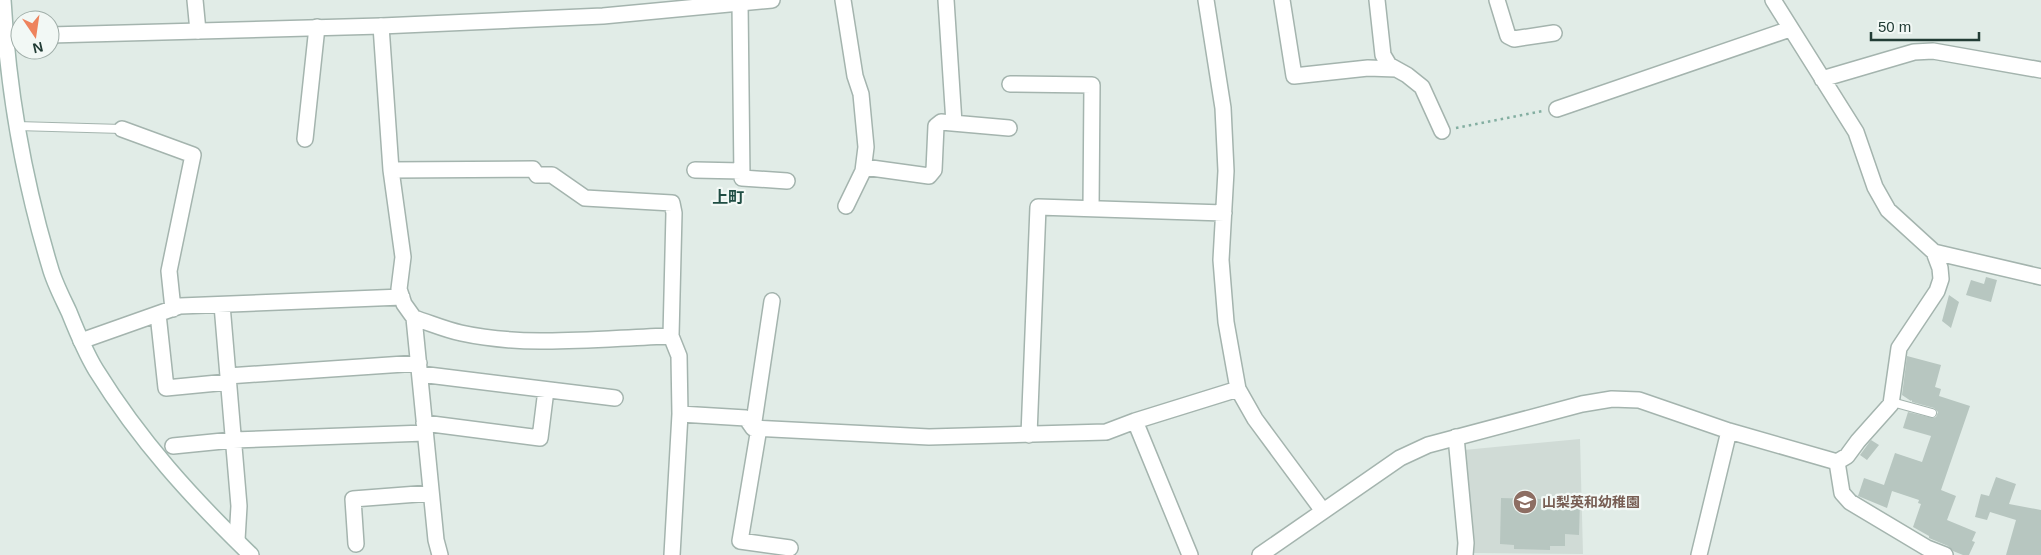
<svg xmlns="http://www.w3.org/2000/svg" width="2041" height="555" font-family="Helvetica,'Noto Sans JP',sans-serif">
  <rect width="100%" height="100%" fill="#e1ece7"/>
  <path fill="#d0dbd6" d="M1580 439 1583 554 1473 553 1464 450Z"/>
  <path fill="#b7c6c0" d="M1986 277 1997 280 1991 302 1966 295 1971 280 1984 284Z
    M1949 295 1959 302 1951 328 1942 321Z
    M1907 356 1941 365 1935 387 1941 389 1939 396 1970 406 1941 490 1956 496 1947 520 1976 532 1972 541 1975 542 1969 555H1963L1953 551 1948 546 1929 538V536L1913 527 1921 504 1918 503 1919 500 1892 491 1887 508 1858 496 1864 478 1884 485 1895 453 1922 462 1931 436 1903 428 1908 412 1933 418 1936 417 1938 412 1934 408 1912 402V400L1911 401 1902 395Z
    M1871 440 1879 445 1867 460 1860 455Z
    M1996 477 2016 484 2009 504 2041 510V555H2006L2016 520 1990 512 1987 520 1975 517 1981 494 1989 496Z
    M1501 498 1580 500 1579 535 1565 534V546H1550V550L1514 549V545L1500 544Z"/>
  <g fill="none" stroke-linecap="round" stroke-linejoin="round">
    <g stroke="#a4b4ae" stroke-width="10">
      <path id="service" d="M17 126 122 129
        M1892 402 1932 413"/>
    </g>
    <g stroke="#a4b4ae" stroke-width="18">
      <path id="minor" d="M195 0 198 31
        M843 0 855 76 861 94 866 147 863 171 846 206
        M946 0 954 123
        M1206 0 1223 108 1226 171 1221 260 1226 322 1238 389 1255 419 1323 511
        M1282 0 1294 76 1368 68 1396 69
        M1377 0 1383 55 1389 65 1407 75 1422 87 1442 131
        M1497 0 1508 36 1514 39 1554 33
        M1773 0 1856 132 1875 187 1888 210 1934 252 1940 268 1941 279 1937 291 1899 348 1891 404 1858 441 1847 456 1837 462
        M740 3 742 178 787 181
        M381 26 391 170 403 257 399 289 404 304 414 318 436 540 440 555
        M1822 79 1914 52 1933 51 2041 70
        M1010 84 1092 85 1091 209
        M1557 109 1790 29
        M122 129 193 155 169 271 173 309
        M305 139 317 27
        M864 167 929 176 934 170 936 126 941 122 1009 128
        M391 170 533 169 537 175H552L585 198 672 203 674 213 671 336 679 356 680 414 672 555
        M695 170 742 171
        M1934 252 2041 277
        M222 305 239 506 237 540
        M158 314 166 388 228 382
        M414 318C430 323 446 330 461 333 529 348 602 338 671 336
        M81 341 180 306 402 297
        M420 374 615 398
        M228 376 419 363
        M680 414 746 418 753 428 929 437 1106 432 1135 421 1238 389
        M1135 421 1190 555
        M424 423 540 438 546 390
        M753 428 772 301
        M759 428 740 541 790 548
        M1029 435 1038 207 1224 213
        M173 446 233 440 425 433
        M356 544 353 499 431 493
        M1260 555 1400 458 1428 445 1582 404 1612 399 1639 400 1729 431 1837 462 1842 493 1850 502 1927 548 1945 555
        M1699 555 1729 431"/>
    </g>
    <g stroke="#a4b4ae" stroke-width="18">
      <path id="tertiary" d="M50 35 381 26 603 16 772 0
        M0 36 20 35
        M1456 437 1466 543 1465 555"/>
    </g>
    <g stroke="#a0b7af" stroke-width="18">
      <path id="secondary" d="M3 0C8 90 24 181 50 267 54 282 62 297 69 312 77 332 85 352 96 370 140 441 191 497 251 555"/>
    </g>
    <path stroke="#83aea1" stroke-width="2.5" stroke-dasharray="2.5 4" stroke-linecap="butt" d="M1456 128 1543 111"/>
    <use href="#service" stroke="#fff" stroke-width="8"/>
    <use href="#minor" stroke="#fff" stroke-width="15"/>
    <use href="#tertiary" stroke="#fff" stroke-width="15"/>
    <use href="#secondary" stroke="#fff" stroke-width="15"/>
  </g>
  <defs>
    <g id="school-disc" transform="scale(1.25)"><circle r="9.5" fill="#8d6e63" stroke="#f2f8f5"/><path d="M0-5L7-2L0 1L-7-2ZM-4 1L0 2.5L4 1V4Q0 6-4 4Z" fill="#fff"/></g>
  </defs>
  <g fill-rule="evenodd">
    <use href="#school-disc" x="1525" y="502"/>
  </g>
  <g text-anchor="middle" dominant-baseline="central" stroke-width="4.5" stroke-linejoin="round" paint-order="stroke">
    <g font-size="14" font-weight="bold" fill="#785e54" stroke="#f2f8f5" text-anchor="start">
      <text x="1542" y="502">山梨英和幼稚園</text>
    </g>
    <g font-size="16" font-weight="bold" fill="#1f4d43" stroke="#f2f8f5">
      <text x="728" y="197">上町</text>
    </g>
  </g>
  <g transform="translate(35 35) rotate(167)"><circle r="24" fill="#f2f8f5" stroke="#9fada8"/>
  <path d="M0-4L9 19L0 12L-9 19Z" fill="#ee835d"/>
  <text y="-8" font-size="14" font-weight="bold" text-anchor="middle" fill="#223c35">N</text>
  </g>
  <path d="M1871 32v8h108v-8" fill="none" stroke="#223c35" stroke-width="2.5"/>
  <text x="1878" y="32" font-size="15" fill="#223c35" stroke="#f2f8f5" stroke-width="4" paint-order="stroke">50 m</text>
</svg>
